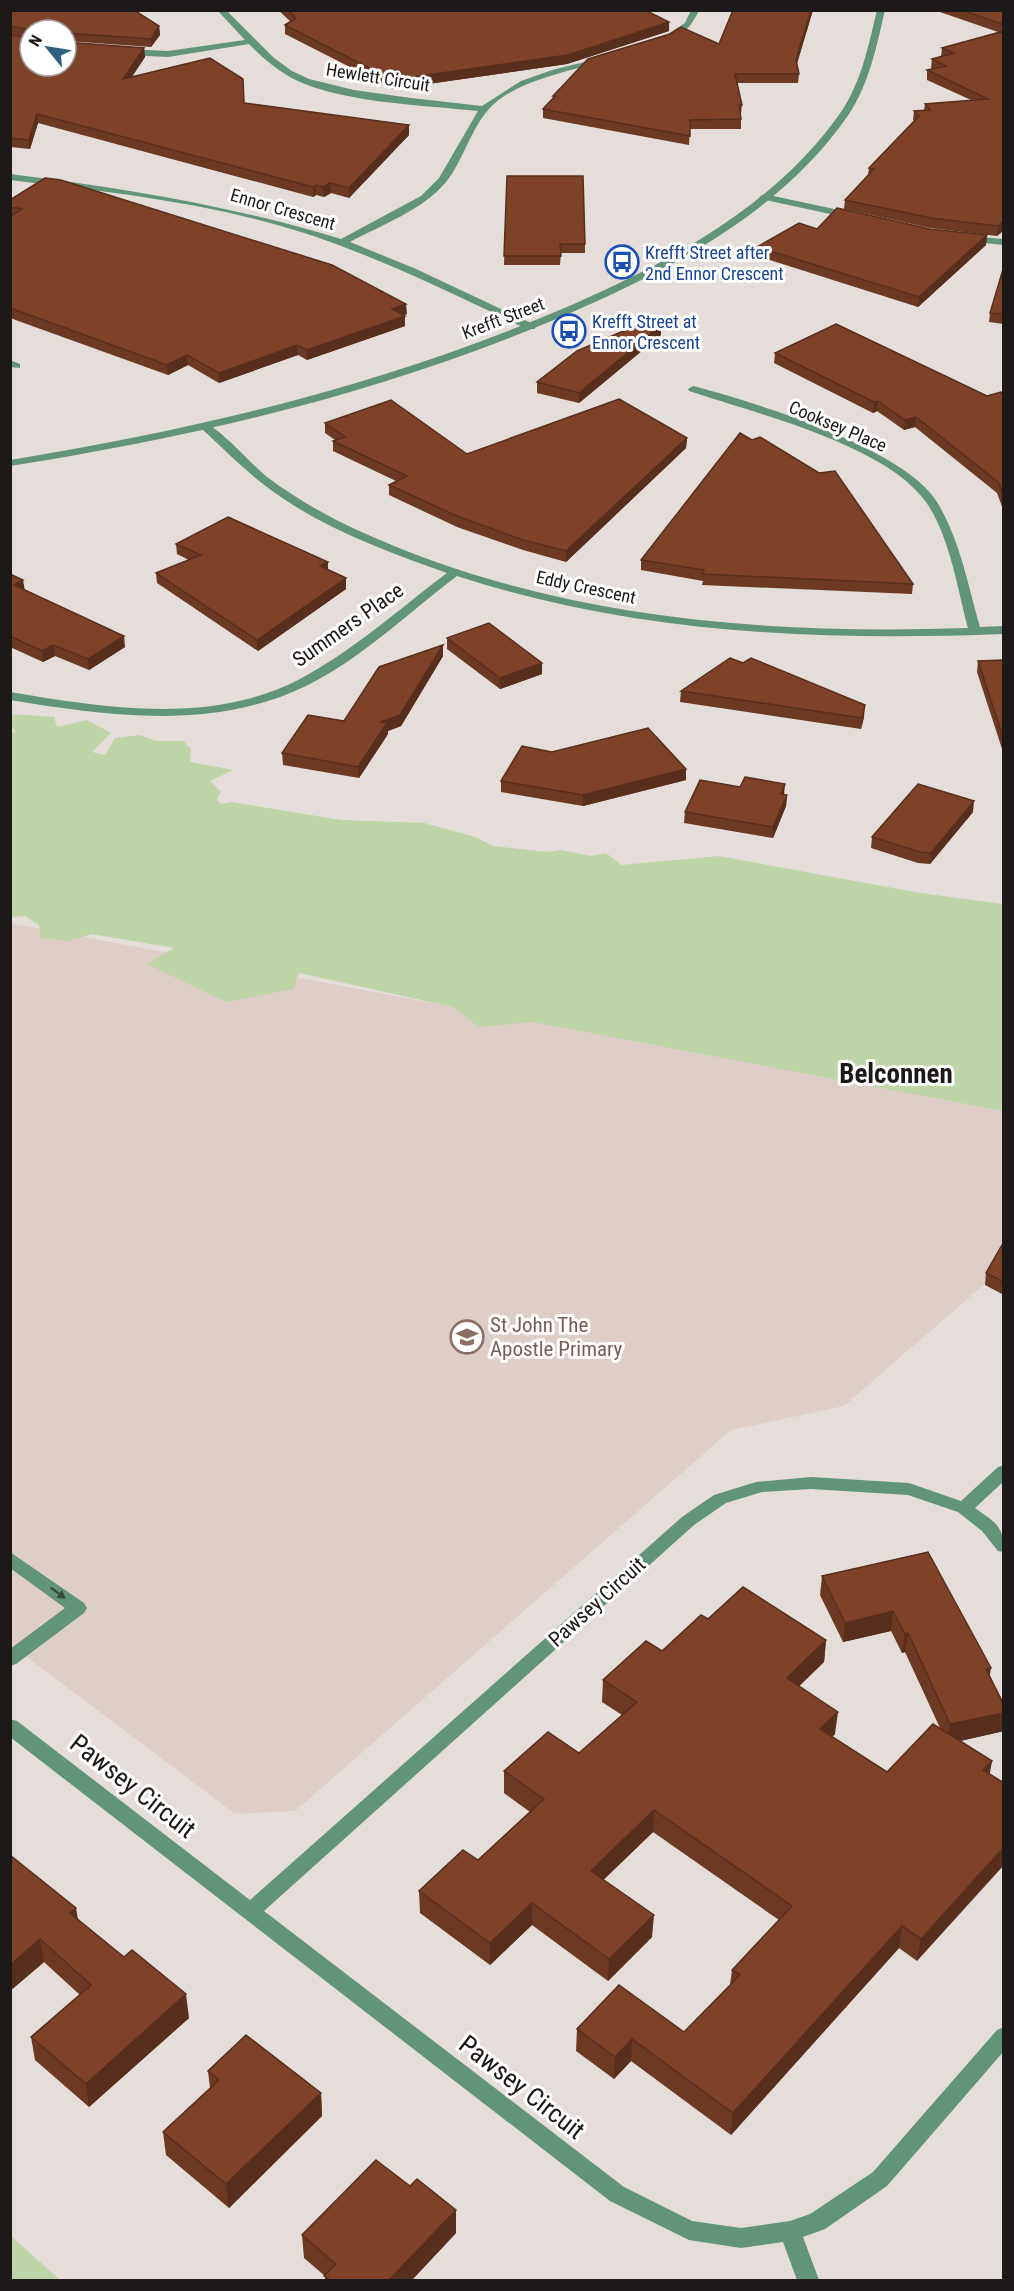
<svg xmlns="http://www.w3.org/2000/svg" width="1014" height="2291" font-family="'Roboto Condensed',sans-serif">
  <rect width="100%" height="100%" fill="#e4ddd9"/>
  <path fill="#decec8" d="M10 923 1003 1111V1268L844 1406 731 1430 295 1811 235 1814 11 1645Z"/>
  <path fill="#bfd4a7" d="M11 714 54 717 57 727 87 720 111 733 92 752 105 755 115 738 140 735 156 741H183L191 749 190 762 233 770 210 781 221 792 217 799 221 804 231 802 341 820 424 823 475 837 493 846 546 852 561 850 591 856 606 853 622 865 719 856 920 893 1003 904V1111L532 1022 479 1027 453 1007 299 973 293 989 226 1002 147 964 174 948 92 934 68 941 41 938 39 925 25 916 11 917V731L16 733 11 724Z
    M10 2236H11L60 2280H11Z"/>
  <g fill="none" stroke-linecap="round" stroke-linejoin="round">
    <path fill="#629479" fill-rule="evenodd" d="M10 1552 84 1603 87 1608 84 1613 16 1664 10 1666V1649L65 1608 10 1568Z"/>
    <path fill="#629479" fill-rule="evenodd" d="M217 10H226L274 58 292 71 309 79 354 90 411 98 482 106 521 81 552 70 605 57V61C570 71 513 81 488 110 470 131 463 161 446 182 423 210 381 225 350 242L416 269 535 325V329H527C464 299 401 268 336 244 233 205 119 193 10 180V174C123 188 233 206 341 239L421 196 439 178 478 111C424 105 331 103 285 74 272 66 260 55 249 44L168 57 126 55 122 52 126 49 168 51 245 40Z
      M691 10H699C693 24 681 40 665 40V36L685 23Z
      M764 194 853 213 858 216 853 219 761 199 759 197Z
      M968 236 1004 239V245L965 241 963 239Z
      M10 360 20 364V368L10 367Z
      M693 386C754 402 904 448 937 502 960 540 968 585 980 627L1004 626V634C818 641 635 634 457 576 408 613 361 659 306 686 214 731 108 716 10 700V692C104 708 211 725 298 680 352 652 399 609 447 573 388 552 327 530 275 493 249 475 226 451 202 429V425L206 424C221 429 252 465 267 477 295 498 325 515 357 530 549 618 760 635 968 628 957 587 950 537 926 502 886 445 755 413 689 391L688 389Z
      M1004 1465V1481L975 1508C996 1523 1004 1526 1004 1552L998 1551 982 1531 958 1512 908 1495 811 1489 762 1492 726 1503 694 1525 264 1911 624 2187 692 2221 741 2228 790 2221 810 2214 873 2172 997 2030 1004 2027V2051L887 2186 825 2229 803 2237 819 2280H797L783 2242 741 2248 689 2240 610 2201 10 1737V1719L17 1721 250 1900 682 1517 714 1495 756 1482 811 1477 909 1483 961 1501 998 1467Z"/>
    <path fill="#629479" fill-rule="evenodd" d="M877 10H885C877 45 869 84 849 114 784 210 672 269 568 314 389 391 202 436 10 466V460C200 429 384 385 562 309 665 265 775 207 841 112 861 83 869 44 877 10Z"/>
  </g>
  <path fill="#6c3922" d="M10 10 159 26 160 35 151 47 66 41V30H30V66L144 48 145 57 132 77 243 79 244 103 409 125V135L349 198 331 193 324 197 316 195 313 197 38 123 30 149 10 147Z
    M278 10H648V12L669 22V31L567 64 393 89 285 34V25L290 21Z
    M813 10 797 64 799 74 798 83H737L742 105 741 114V129H690L689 145 543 118V109L553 98V96L719 44Z
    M940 10H1004V230L997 236 930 228 844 209 845 200 868 175 869 168 914 121 913 120 914 111 924 110 925 104 971 100 927 80V70L933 69 931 68 932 59 941 57 942 48 998 32 940 12Z
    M507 176 585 244V253H561L560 265H504Z
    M10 200 407 314 404 315 405 316V326L307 360 298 355 219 383 188 365 168 375 10 318V217L12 216H10Z
    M930 229 987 235 986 245 918 307 757 256V247Z
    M1004 266V324L989 322 990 313Z
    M661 335 579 403 537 393V382Z
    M775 353 987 396 1004 394V512L997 493 915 427 904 430 877 411 873 413 774 363Z
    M325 423 467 454 687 438 686 448 566 562 523 550 457 527 389 495V485L396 481 333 451V441L335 440 325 433Z
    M176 544 328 562V570L346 589 258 651 157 583 156 573 189 560 177 554Z
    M641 560 913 584 912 594 702 585 703 581 641 570Z
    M10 574 25 590 125 647 89 670 55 656 43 662 10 647Z
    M447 638 542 674 500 689 447 649Z
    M443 645V656L401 726 388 731V734L359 778 283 765 282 753 344 721Z
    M1004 660V755L977 672 978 661Z
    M681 691 864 717 861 729 680 702Z
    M686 780 583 806 501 792V781Z
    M784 795H787L786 806 773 838 684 823 685 812Z
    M973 812 930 864 918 863 871 848 872 837Z
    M1004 1246V1295L985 1285 986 1273Z
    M928 1552 990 1678 1004 1731 960 1741 992 1761 989 1774 917 1961 899 1948 731 2135 631 2061 614 2079 576 2051 577 2029 684 2032 730 1985 732 1970 779 1920 653 1832 603 1880 652 1937 608 1981 532 1925 490 1965 420 1913 419 1891 478 1860 530 1812 504 1793V1771L579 1753 622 1715 602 1702 603 1680 662 1651 708 1619 826 1640 824 1662 799 1686 835 1734 832 1737 887 1772 940 1728 905 1652 902 1653 891 1631 843 1642 820 1595 822 1576Z
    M10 1855 78 1920 189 2018 89 2107 35 2060 31 2037 80 1995 44 1962 10 1991Z
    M208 2071 321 2093 322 2116 229 2208 166 2155 163 2132 210 2088Z
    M410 2186 456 2210V2233L412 2280H325V2276L304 2258 302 2235Z"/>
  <path fill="#582e1c" d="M811 10H813L795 69 796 60Z
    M669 22V31L567 64 393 89 392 80Z
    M159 26 160 35 151 47V39Z
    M144 48 145 57 124 88 123 79Z
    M37 114 38 123 30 149 29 140Z
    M409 125V135L349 198V188Z
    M330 183 331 193 324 197 323 187Z
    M316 185V195L313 197V187Z
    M1004 221V230L997 236 998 226Z
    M987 235 986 245 918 307 919 297Z
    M406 304 407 314 392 319V309Z
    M405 316V326L307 360V350Z
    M661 325V335L579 403V393Z
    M297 345 298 355 219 383V373Z
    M187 355 188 365 168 375 167 365Z
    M878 401 877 411 873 413 874 402Z
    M916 417 915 427 904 430 905 420Z
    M687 438 686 448 566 562V551Z
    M328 562V573L320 566Z
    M346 578V589L258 651 257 640Z
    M23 580 25 591 14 585Z
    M124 636 125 647 89 670 88 659Z
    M53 645 55 656 43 662 42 651Z
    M443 645V656L401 726 388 731V734L359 778 358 767 381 722Z
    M542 663V674L500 689V678Z
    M865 705 864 717 861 729 862 718Z
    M686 769V780L583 806V795Z
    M785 784 784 795 781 794Z
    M787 795 786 806 773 838V827Z
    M974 801 973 812 930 864 931 853Z
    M893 1611 891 1631 843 1642 845 1623Z
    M908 1633 905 1652 902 1653 905 1634Z
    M826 1640 824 1662 785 1700 787 1678Z
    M991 1668 988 1687 986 1669Z
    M838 1712 835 1734 818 1751 820 1729Z
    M1004 1713V1731L947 1744 950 1724Z
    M992 1761 988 1783 983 1770Z
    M654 1810 653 1832 590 1893 591 1871Z
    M1004 1847V1865L917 1961 921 1939Z
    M532 1903V1925L490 1965V1943Z
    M76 1908 80 1931 70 1913Z
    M654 1915 652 1937 608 1981 609 1959Z
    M902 1926 899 1948 731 2135 733 2113Z
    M40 1939 44 1962 10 1991V1965Z
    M186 1994 189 2018 89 2107 86 2084Z
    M632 2039 631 2061 614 2079 615 2057Z
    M321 2093 322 2116 229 2208 226 2184Z
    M456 2210V2233L412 2280H389Z"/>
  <path fill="#7d4228" stroke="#582e1c" stroke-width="1.5" d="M10 10H134L159 26 151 39 66 33V30H31L10 26Z
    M288 10H645L669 22 568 55 392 80 285 25 296 18Z
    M733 10H811L796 60 799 74H735L742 105H739L741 119 690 120V136L543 109 555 96H553L588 59 670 34 681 27 719 44Z
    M962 10H1004V25Z
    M1004 31V221L998 226 931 218 845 200 874 169 869 168 919 116 914 111 930 110 925 104 988 99 927 70 946 66 932 59 954 53 942 48Z
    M30 34V66H66V42L144 48 123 79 210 58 243 79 244 103 409 125 349 188 330 183 323 187 316 185 313 187 37 114 29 140 10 138V35L29 38Z
    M507 176H583L585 244H560L561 256H504Z
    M45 178 61 180 332 265 406 304 392 309 405 316 307 350 297 345 219 373 187 355 167 365 10 308V217L22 209 10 207V200Z
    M837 208 930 229 987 235 919 297 757 247 799 223 817 229Z
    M1004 266V314L990 313Z
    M656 317 661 325 579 393 537 382 577 351Z
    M836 324 987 396 1001 392 1004 394V498L999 483 916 417 905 420 878 401 874 402 775 353Z
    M619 399 687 438 566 551 523 540 457 516 389 485 407 476 333 441 345 437 325 423 391 400 467 454Z
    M740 433 752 440 760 437 819 473 835 471 913 584 703 574 704 570 641 560Z
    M228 517 328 562 320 566 346 578 257 640 156 573 201 555 176 544Z
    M10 574 23 580 14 585 124 636 88 659 53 645 42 651 10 636Z
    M489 623 542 663 500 678 447 638Z
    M443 645 400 715 381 722 387 723 358 767 282 753 308 715 344 721 379 667Z
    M730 658 743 663 751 658 865 705 862 718 681 691Z
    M1004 660V740L978 661Z
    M648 728 686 769 583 795 501 781 522 746 552 752Z
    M745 777 785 784 781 794 787 795 773 827 685 812 700 780 740 787Z
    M918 784 974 801 931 853 920 852 872 837Z
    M1002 1245 1004 1246V1282L986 1273Z
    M928 1552 991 1668 986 1669 1004 1705V1713L950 1724 908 1633 905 1634 893 1611 845 1623 822 1576Z
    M743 1587 826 1640 787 1678 838 1712 820 1729 887 1772 933 1724 992 1761 983 1770 1004 1783V1847L921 1939 902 1926 733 2113 632 2039 615 2057 577 2029 619 1985 684 2032 740 1975 732 1970 792 1906 654 1810 591 1871 654 1915 609 1959 532 1903 490 1943 419 1891 463 1850 478 1860 544 1799 504 1771 548 1732 579 1753 637 1702 603 1680 646 1641 662 1651 701 1615 708 1619Z
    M10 1855 76 1908 70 1913 124 1957 132 1950 186 1994 86 2084 31 2037 91 1985 40 1939 10 1965Z
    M246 2035 321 2093 226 2184 163 2132 219 2080 208 2071Z
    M376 2160 410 2186 417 2179 456 2210 389 2280H330L324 2276 336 2264 302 2235Z"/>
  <defs><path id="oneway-solid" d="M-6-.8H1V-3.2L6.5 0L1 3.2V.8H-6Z" transform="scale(1.5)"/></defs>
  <use fill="#384a3f" href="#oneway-solid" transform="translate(58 1593) rotate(37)"/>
  <defs>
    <g id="bus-ring" transform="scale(1.725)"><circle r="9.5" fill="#fff" stroke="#1a4fb4" stroke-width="1.5"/><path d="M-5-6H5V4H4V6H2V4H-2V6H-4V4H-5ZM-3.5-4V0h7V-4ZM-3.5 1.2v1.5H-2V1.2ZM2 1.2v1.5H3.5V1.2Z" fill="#1a4fb4"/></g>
    <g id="school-ring" transform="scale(1.725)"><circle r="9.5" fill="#fff" stroke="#8d6e63" stroke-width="1.5"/><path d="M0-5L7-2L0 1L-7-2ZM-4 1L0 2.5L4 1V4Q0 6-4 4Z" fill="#8d6e63"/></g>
  </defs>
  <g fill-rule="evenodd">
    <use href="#bus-ring" x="622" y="262"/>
    <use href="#bus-ring" x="569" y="331"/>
    <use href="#school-ring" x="467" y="1337"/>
  </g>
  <g text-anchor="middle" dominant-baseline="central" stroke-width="6" stroke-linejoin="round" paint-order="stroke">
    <g font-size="18" fill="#1c1918" stroke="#fff">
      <text transform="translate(378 77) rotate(9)">Hewlett Circuit</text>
      <text transform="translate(283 209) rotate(16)">Ennor Crescent</text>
      <text transform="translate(503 318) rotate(-21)">Krefft Street</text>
      <text transform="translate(838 426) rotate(23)">Cooksey Place</text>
      <text transform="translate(586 587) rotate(12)">Eddy Crescent</text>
    </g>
    <g font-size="18" fill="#164399" stroke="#fff" text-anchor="start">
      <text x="645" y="252">Krefft Street after<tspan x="645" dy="21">2nd Ennor Crescent</tspan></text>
      <text x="592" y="321">Krefft Street at<tspan x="592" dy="21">Ennor Crescent</tspan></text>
    </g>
    <g font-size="21" fill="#1c1918" stroke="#fff">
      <text transform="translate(348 625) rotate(-35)">Summers Place</text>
      <text transform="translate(597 1602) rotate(-42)">Pawsey Circuit</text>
    </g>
    <g font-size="21" fill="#785e54" stroke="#fff" text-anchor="start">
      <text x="490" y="1325">St John The<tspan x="490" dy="24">Apostle Primary</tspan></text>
    </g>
    <g font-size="26" fill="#1c1918" stroke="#fff">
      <text transform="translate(133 1786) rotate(38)">Pawsey Circuit</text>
      <text transform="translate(522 2087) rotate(38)">Pawsey Circuit</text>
    </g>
    <g font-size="27" font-weight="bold" fill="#1c1918" stroke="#fff">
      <text x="896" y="1074">Belconnen</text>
    </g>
  </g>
  <rect width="1014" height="2291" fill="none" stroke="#1c1918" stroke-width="24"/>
  <g transform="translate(48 48) rotate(300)"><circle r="28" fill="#ffffff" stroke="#a4a3a3" stroke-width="1.5"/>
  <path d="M0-4.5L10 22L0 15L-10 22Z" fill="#2f607e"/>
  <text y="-9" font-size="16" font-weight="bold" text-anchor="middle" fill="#1c1918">N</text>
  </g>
</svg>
